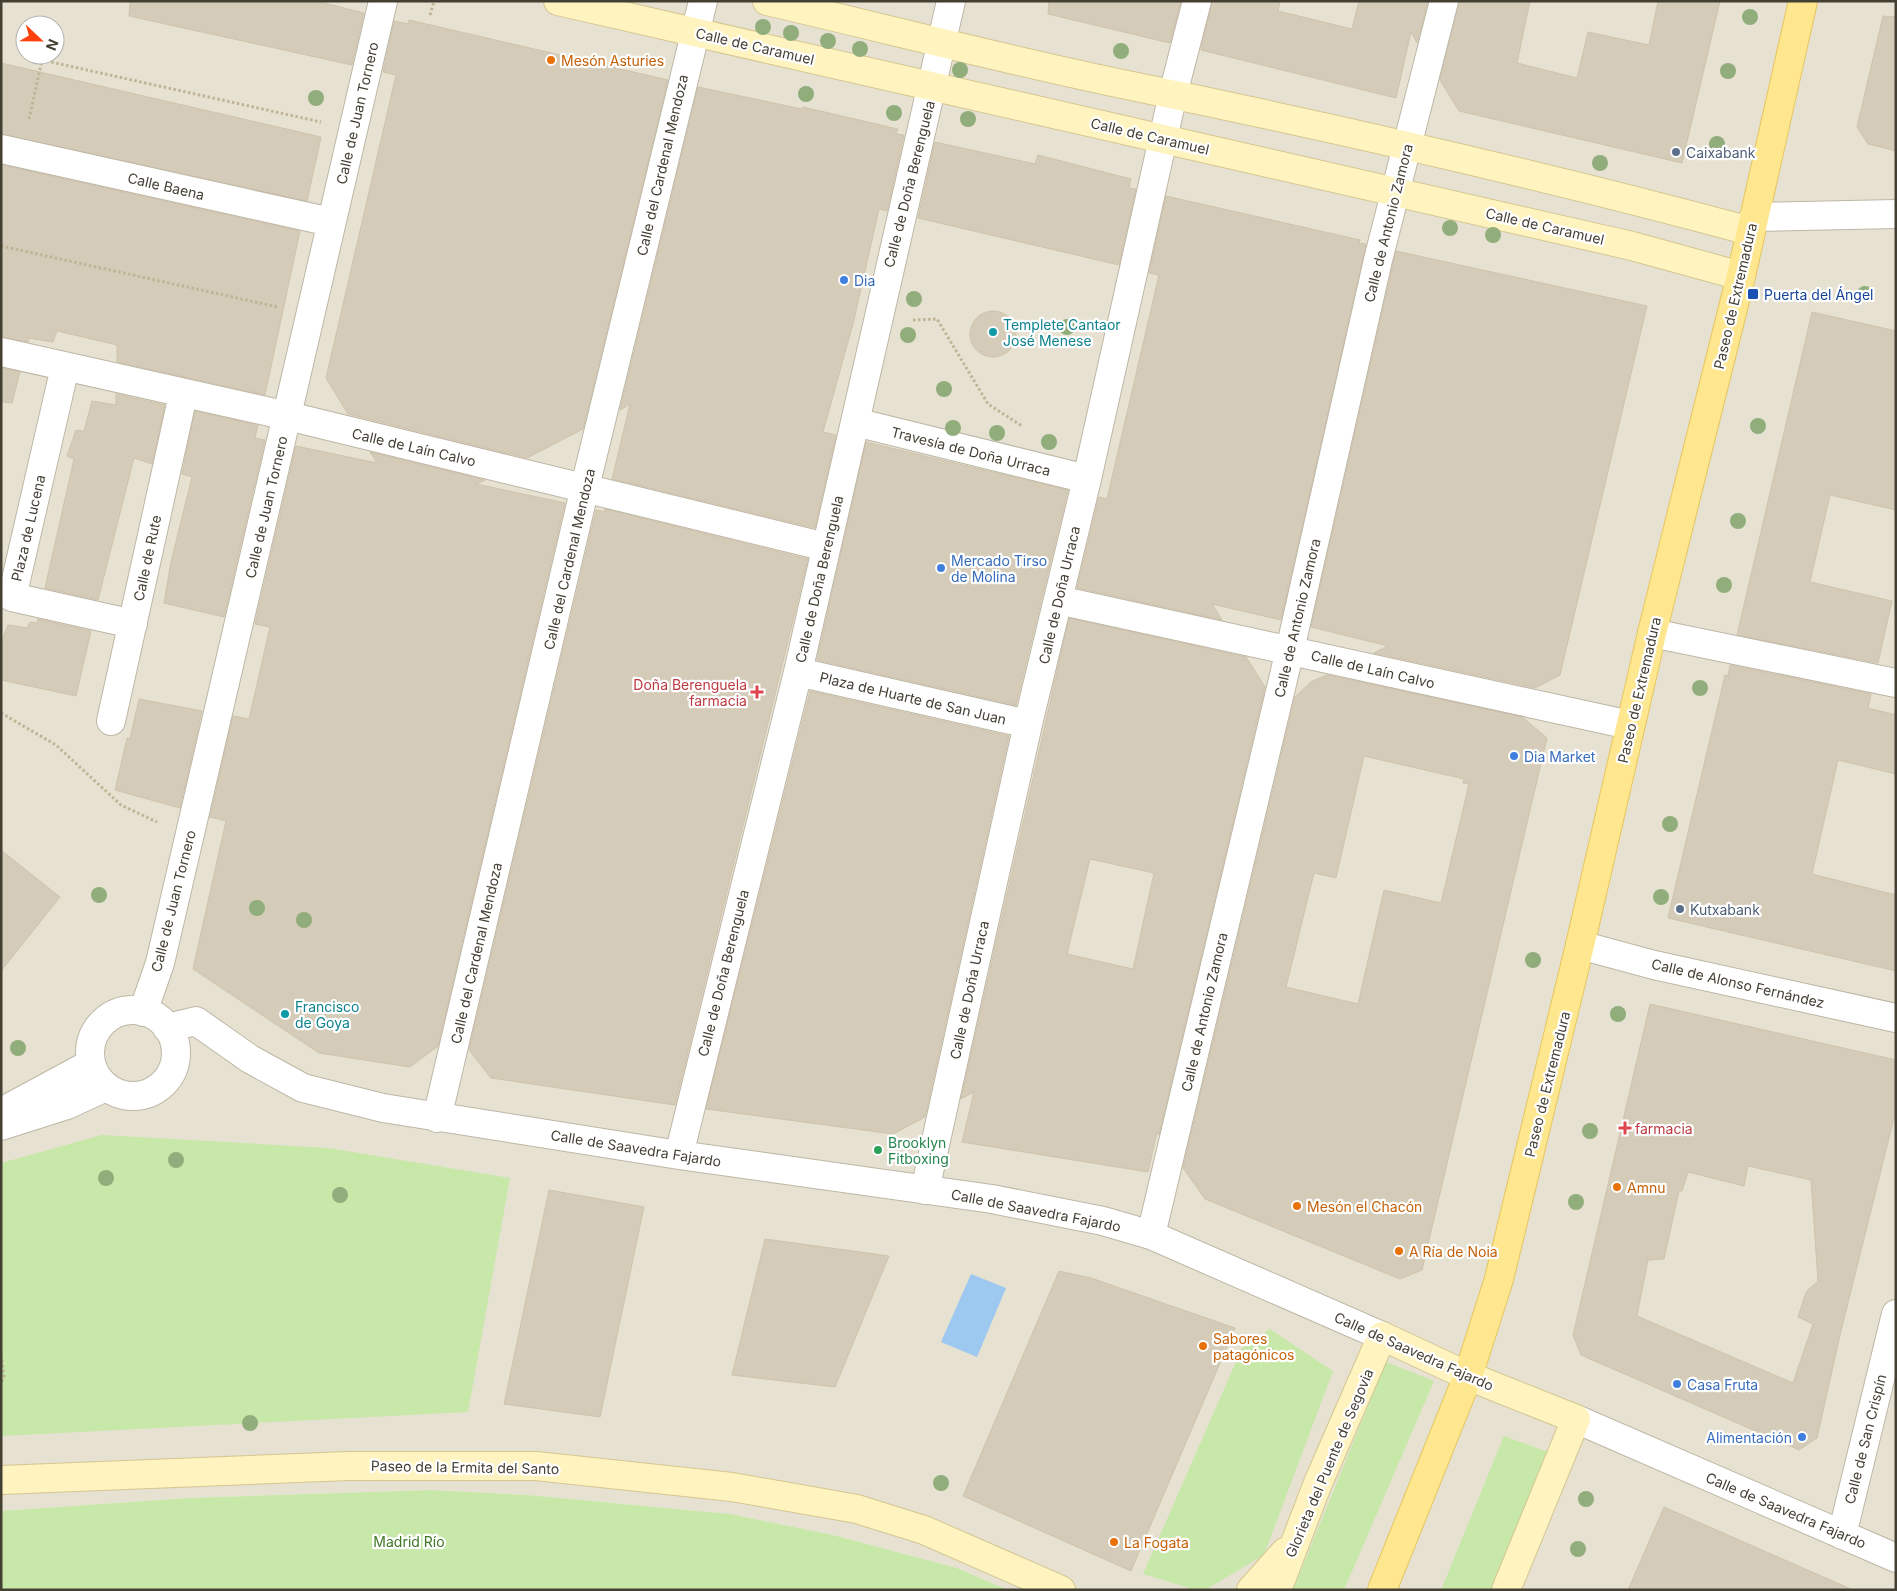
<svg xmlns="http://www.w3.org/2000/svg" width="1897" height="1591" font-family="Inter,sans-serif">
  <rect width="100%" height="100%" fill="#f2efe3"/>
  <path fill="#e6e1d1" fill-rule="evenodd" d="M1 1H1896V1590H1008L957 1568 833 1535 730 1514 528 1495 430 1490 188 1498 1 1511ZM25 25H55V55H25Z"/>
  <path fill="#c8e8aa" d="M102 1135 329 1148 510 1178 468 1412 1 1436V1163Z
    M1270 1329 1333 1371 1264 1555 1205 1590H1196L1143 1574 1242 1348Z
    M1386 1362 1434 1381 1344 1590H1293Z
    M1504 1436 1548 1452 1492 1590H1441Z
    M430 1490 528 1495 730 1514 833 1535 957 1568 1008 1590H1V1511L188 1498Z"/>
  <path fill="#9dc9f1" d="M971 1274 1006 1288 977 1357 941 1342Z"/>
  <path fill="#d4cbb8" stroke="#cfc3ac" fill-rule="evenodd" d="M130 1H316L364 13 352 65 129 16Z
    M1049 1H1181L1170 43 1048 14Z
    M1212 1H1280L1278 11 1352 29 1359 1H1428L1417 43 1411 32 1396 98 1201 50Z
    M1459 1H1530L1517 63 1577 78 1588 32 1649 45 1658 1H1720L1682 163 1459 111 1440 80Z
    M1883 16 1896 17V151L1868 144 1857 127Z
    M409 20 668 80 583 429 527 458 348 414 326 378 396 75 383 72 394 21 408 24Z
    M1 63 321 137 307 201 1 134Z
    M698 87 802 109 803 107 898 129 896 134 904 135 887 211 879 209 854 320 823 432 836 435 815 528 612 479 630 404 620 410Z
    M935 142 1035 164 1038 155 1131 179 1129 188 1136 189 1119 265 918 218Z
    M1 165 300 231 265 395 117 362V345L57 331 53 342 29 338 28 342 1 337Z
    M1166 196 1360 240 1359 243 1366 244 1281 620 1212 604 1222 620 1077 588 1099 497 1107 499 1159 275 1149 273Z
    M1396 251 1647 306 1560 675 1535 688 1374 653 1388 646 1311 627Z
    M970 334a23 23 0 1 1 46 0a23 23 0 1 1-46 0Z
    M1812 312 1896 331V510L1830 495 1810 582 1892 601 1878 663 1737 635Z
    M1 368 20 372 12 403 1 402Z
    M116 394 165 405 152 464 134 458 98 600 45 588 74 459 67 456 76 430 84 431 92 401 116 405Z
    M195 411 258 425 255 438 265 440 224 617 164 603 171 562 192 477 182 474Z
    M866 442 1068 490 1016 705 817 660Z
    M296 446 377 463 370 452 485 480 476 484 565 503 438 1046 410 1067 319 1053 193 969 226 821 210 817 233 716 249 719 270 627 255 624Z
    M605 509 808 559 675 1105 491 1078 469 1050 596 510 604 512Z
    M1069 618 1246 657 1265 687 1159 1135 1157 1132 1148 1172 962 1142 974 1092 961 1099ZM1090 859 1154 873 1133 969 1067 954Z
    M38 619 91 631 76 696 1 680V643L8 625 27 628 30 622 37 623Z
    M1730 665 1871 694 1868 708 1896 715V774L1838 760 1812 874 1896 895V971L1668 918 1725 675 1728 676Z
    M1327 675 1522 717 1547 738 1422 1270 1400 1279 1205 1199 1183 1168 1295 697 1312 681ZM1364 756 1464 779 1463 783 1469 784 1441 903 1384 890 1358 1004 1286 987 1314 873 1336 878Z
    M810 691 1009 736 925 1117 893 1134 706 1109Z
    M139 699 202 711 180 808 115 790 127 738 130 739Z
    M1 850 60 897 1 971Z
    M1650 1004 1896 1060V1110L1840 1335 1817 1438 1799 1450 1581 1355 1573 1335ZM1748 1166 1811 1180 1818 1281 1806 1292 1798 1317 1813 1324 1793 1383 1637 1316 1648 1260 1664 1259 1679 1191H1682L1688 1172 1744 1186Z
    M549 1190 644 1207 600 1417 504 1404Z
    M765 1239 889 1256 835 1387 732 1375Z
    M1059 1271 1091 1278 1235 1328 1131 1571 963 1496Z
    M1664 1507 1853 1590H1628Z"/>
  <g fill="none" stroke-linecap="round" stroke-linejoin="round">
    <g stroke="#beb7a6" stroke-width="30">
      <path id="street" d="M1 149 331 222
        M1754 217 1896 214
        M1 352 288 416 826 547
        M65 367 12 597 133 624
        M855 422 1087 479
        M1058 600 1630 725
        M1652 633 1896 683
        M798 672 1028 724
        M111 721 183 395
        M1580 945 1654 965 1896 1018
        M90 1053a43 43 0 1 1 86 0a43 43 0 1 1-86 0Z
        M143 1012 160 963 383 1
        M167 1028 196 1021 250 1059 303 1088 383 1108 679 1155 992 1199 1103 1221 1151 1235 1382 1336
        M1 1112 90 1064
        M437 1118 585 487 703 1
        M1 1126 67 1105 106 1087
        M679 1155 798 672 951 1
        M925 1190 1028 724 1087 479 1173 94 1197 1
        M1151 1235 1290 650 1378 260 1444 1
        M1576 1419 1896 1558
        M1842 1535 1896 1314"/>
    </g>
    <g stroke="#d4c691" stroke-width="30">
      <path id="secondary" d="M558 1 1632 246 1741 276
        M767 1C888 29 1010 61 1132 86 1340 129 1546 176 1750 231
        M1 1480 348 1466H536L732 1487 857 1509 924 1530 1061 1590
        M1251 1590 1285 1552
        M1277 1590 1318 1483 1382 1336 1468 1376 1576 1419 1506 1590"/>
    </g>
    <g stroke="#e6c65d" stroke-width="30">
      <path id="primary" d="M1382 1590 1468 1376 1499 1279 1580 945 1652 633 1741 276 1803 1"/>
    </g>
    <path stroke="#c0b497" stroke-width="3" stroke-dasharray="2.5 2.5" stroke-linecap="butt" d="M430 15 434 1
      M29 119 42 60 321 122
      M1 246 278 307
      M913 320 937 319 988 404 1022 426
      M1 713 56 745 121 805 157 822
      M1 1355 4 1376 1 1384"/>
    <use href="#street" stroke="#fff" stroke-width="28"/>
    <use href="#secondary" stroke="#fff4c0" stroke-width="28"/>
    <use href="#primary" stroke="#ffe78f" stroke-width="28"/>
  </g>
  <g fill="#90ad7b">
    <circle cx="1750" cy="17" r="8"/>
    <circle cx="763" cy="27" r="8"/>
    <circle cx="791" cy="33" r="8"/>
    <circle cx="828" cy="41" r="8"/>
    <circle cx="860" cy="49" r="8"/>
    <circle cx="1121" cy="51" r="8"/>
    <circle cx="960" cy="70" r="8"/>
    <circle cx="1728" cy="71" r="8"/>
    <circle cx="806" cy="94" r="8"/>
    <circle cx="316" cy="98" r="8"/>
    <circle cx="894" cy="113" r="8"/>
    <circle cx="968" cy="119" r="8"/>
    <circle cx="1717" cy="144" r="8"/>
    <circle cx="1600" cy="163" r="8"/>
    <circle cx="1450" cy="228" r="8"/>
    <circle cx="1493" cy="235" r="8"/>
    <circle cx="1865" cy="294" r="8"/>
    <circle cx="914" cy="299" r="8"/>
    <circle cx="1067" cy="327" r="8"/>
    <circle cx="908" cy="335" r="8"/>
    <circle cx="944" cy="389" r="8"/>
    <circle cx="1758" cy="426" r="8"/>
    <circle cx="953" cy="428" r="8"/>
    <circle cx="997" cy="433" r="8"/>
    <circle cx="1049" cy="442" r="8"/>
    <circle cx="1738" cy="521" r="8"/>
    <circle cx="1724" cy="585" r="8"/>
    <circle cx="1700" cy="688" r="8"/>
    <circle cx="1670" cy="824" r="8"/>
    <circle cx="99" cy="895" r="8"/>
    <circle cx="1661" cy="897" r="8"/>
    <circle cx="257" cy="908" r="8"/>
    <circle cx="304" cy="920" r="8"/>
    <circle cx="1533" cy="960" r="8"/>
    <circle cx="1618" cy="1014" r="8"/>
    <circle cx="18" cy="1048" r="8"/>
    <circle cx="1590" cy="1131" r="8"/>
    <circle cx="176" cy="1160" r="8"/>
    <circle cx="106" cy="1178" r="8"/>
    <circle cx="340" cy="1195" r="8"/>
    <circle cx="1576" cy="1202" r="8"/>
    <circle cx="250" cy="1423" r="8"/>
    <circle cx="941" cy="1483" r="8"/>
    <circle cx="1586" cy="1499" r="8"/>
    <circle cx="1578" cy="1549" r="8"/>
  </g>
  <g fill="#e8710a" stroke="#fff" stroke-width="2">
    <circle cx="551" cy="60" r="5"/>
    <circle cx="1617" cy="1187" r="5"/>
    <circle cx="1297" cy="1206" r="5"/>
    <circle cx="1399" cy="1251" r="5"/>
    <circle cx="1203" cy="1346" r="5"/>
    <circle cx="1114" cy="1542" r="5"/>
  </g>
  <g fill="#5c6f8a" stroke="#fff" stroke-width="2">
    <circle cx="1676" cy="152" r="5"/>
    <circle cx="1680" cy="909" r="5"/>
  </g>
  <g fill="#3f7fe0" stroke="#fff" stroke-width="2">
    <circle cx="844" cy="280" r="5"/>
    <circle cx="941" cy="568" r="5"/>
    <circle cx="1514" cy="756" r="5"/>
    <circle cx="1677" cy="1384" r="5"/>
    <circle cx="1802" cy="1437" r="5"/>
  </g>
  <rect fill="#1a4fb4" stroke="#fff" stroke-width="2" x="1747" y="288" width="12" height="12" rx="2.5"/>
  <g fill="#0f9aa8" stroke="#fff" stroke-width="2">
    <circle cx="993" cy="332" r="5"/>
    <circle cx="285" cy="1014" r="5"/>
  </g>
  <g fill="#e0444e" stroke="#fff" stroke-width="2">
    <path d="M754.5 684.5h5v5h5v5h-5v5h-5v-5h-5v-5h5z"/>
    <path d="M1622.5 1120.5h5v5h5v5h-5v5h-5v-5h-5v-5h5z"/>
  </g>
  <circle fill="#2e9e5b" stroke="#fff" stroke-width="2" cx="878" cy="1150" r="5"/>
  <g text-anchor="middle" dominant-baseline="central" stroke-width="4.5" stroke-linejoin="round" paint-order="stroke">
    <g font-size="14" fill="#443f33" stroke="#fff">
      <text transform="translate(755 46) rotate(13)">Calle de Caramuel</text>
      <text transform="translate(357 113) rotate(-77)">Calle de Juan Tornero</text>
      <text transform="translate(1150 136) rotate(13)">Calle de Caramuel</text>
      <text transform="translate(662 165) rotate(-77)">Calle del Cardenal Mendoza</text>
      <text transform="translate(909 184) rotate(-76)">Calle de Doña Berenguela</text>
      <text transform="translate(166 186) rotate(13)">Calle Baena</text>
      <text transform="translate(1388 223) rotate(-76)">Calle de Antonio Zamora</text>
      <text transform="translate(1545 226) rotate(13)">Calle de Caramuel</text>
      <text transform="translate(1735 296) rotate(-77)">Paseo de Extremadura</text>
      <text transform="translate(414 447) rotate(13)">Calle de Laín Calvo</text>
      <text transform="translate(971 451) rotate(14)">Travesía de Doña Urraca</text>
      <text transform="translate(266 507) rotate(-77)">Calle de Juan Tornero</text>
      <text transform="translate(28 528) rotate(-77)">Plaza de Lucena</text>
      <text transform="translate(147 558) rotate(-78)">Calle de Rute</text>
      <text transform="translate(569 559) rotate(-77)">Calle del Cardenal Mendoza</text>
      <text transform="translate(819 579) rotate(-77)">Calle de Doña Berenguela</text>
      <text transform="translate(1059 595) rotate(-77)">Calle de Doña Urraca</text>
      <text transform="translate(1297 618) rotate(-77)">Calle de Antonio Zamora</text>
      <text transform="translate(1373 669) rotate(13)">Calle de Laín Calvo</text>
      <text transform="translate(1639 690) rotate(-77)">Paseo de Extremadura</text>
      <text transform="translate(913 698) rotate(13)">Plaza de Huarte de San Juan</text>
      <text transform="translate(173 901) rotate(-76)">Calle de Juan Tornero</text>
      <text transform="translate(476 953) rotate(-77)">Calle del Cardenal Mendoza</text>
      <text transform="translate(723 973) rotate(-76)">Calle de Doña Berenguela</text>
      <text transform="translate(1738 983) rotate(13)">Calle de Alonso Fernández</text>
      <text transform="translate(969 990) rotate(-78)">Calle de Doña Urraca</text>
      <text transform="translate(1204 1012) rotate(-77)">Calle de Antonio Zamora</text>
      <text transform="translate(1547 1084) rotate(-76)">Paseo de Extremadura</text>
      <text transform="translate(636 1148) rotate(9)">Calle de Saavedra Fajardo</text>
      <text transform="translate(1036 1210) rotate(11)">Calle de Saavedra Fajardo</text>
      <text transform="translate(1414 1351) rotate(24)">Calle de Saavedra Fajardo</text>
      <text transform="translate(1865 1439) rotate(-76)">Calle de San Crispín</text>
      <text transform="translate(1329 1463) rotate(-67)">Glorieta del Puente de Segovia</text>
      <text transform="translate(465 1467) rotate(1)">Paseo de la Ermita del Santo</text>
      <text transform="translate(1786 1510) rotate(23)">Calle de Saavedra Fajardo</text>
    </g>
    <g font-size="14" fill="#c56008" stroke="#fff" text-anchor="start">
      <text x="561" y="60">Mesón Asturies</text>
      <text x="1627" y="1187">Amnu</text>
      <text x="1307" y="1206">Mesón el Chacón</text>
      <text x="1409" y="1251">A Ría de Noia</text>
      <text x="1213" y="1338">Sabores<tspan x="1213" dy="16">patagónicos</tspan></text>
      <text x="1124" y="1542">La Fogata</text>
    </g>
    <g font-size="14" fill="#4e5e75" stroke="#fff" text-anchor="start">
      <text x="1686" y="152">Caixabank</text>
      <text x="1690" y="909">Kutxabank</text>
    </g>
    <g font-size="14" fill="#366cbe" stroke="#fff" text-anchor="start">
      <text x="854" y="280">Dia</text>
      <text x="951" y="560">Mercado Tirso<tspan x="951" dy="16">de Molina</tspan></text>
      <text x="1524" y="756">Dia Market</text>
      <text x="1687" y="1384">Casa Fruta</text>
      <text x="1792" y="1437" text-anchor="end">Alimentación</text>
    </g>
    <g font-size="14" fill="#164399" stroke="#fff" text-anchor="start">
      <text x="1764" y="294">Puerta del Ángel</text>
    </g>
    <g font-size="14" fill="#0d838f" stroke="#fff" text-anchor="start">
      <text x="1003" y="324">Templete Cantaor<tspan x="1003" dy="16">José Menese</tspan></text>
      <text x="295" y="1006">Francisco<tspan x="295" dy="16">de Goya</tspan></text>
    </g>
    <g font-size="14" fill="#be3a42" stroke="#fff" text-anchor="end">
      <text x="747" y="684">Doña Berenguela<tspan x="747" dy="16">farmacia</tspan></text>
      <text x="1635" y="1128" text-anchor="start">farmacia</text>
    </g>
    <g font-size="14" fill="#27864d" stroke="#fff" text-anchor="start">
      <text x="888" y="1142">Brooklyn<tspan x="888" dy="16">Fitboxing</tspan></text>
    </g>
    <g font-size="14" fill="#3f7726" stroke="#fff">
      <text x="409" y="1541">Madrid Río</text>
    </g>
  </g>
  <rect width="1897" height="1591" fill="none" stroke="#443f33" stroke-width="5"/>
  <g transform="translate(40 40) rotate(112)"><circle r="24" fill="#ffffff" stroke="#b4b2ad"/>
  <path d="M0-4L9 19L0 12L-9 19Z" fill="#ff420d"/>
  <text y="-8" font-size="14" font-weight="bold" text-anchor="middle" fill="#443f33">N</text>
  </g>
</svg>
